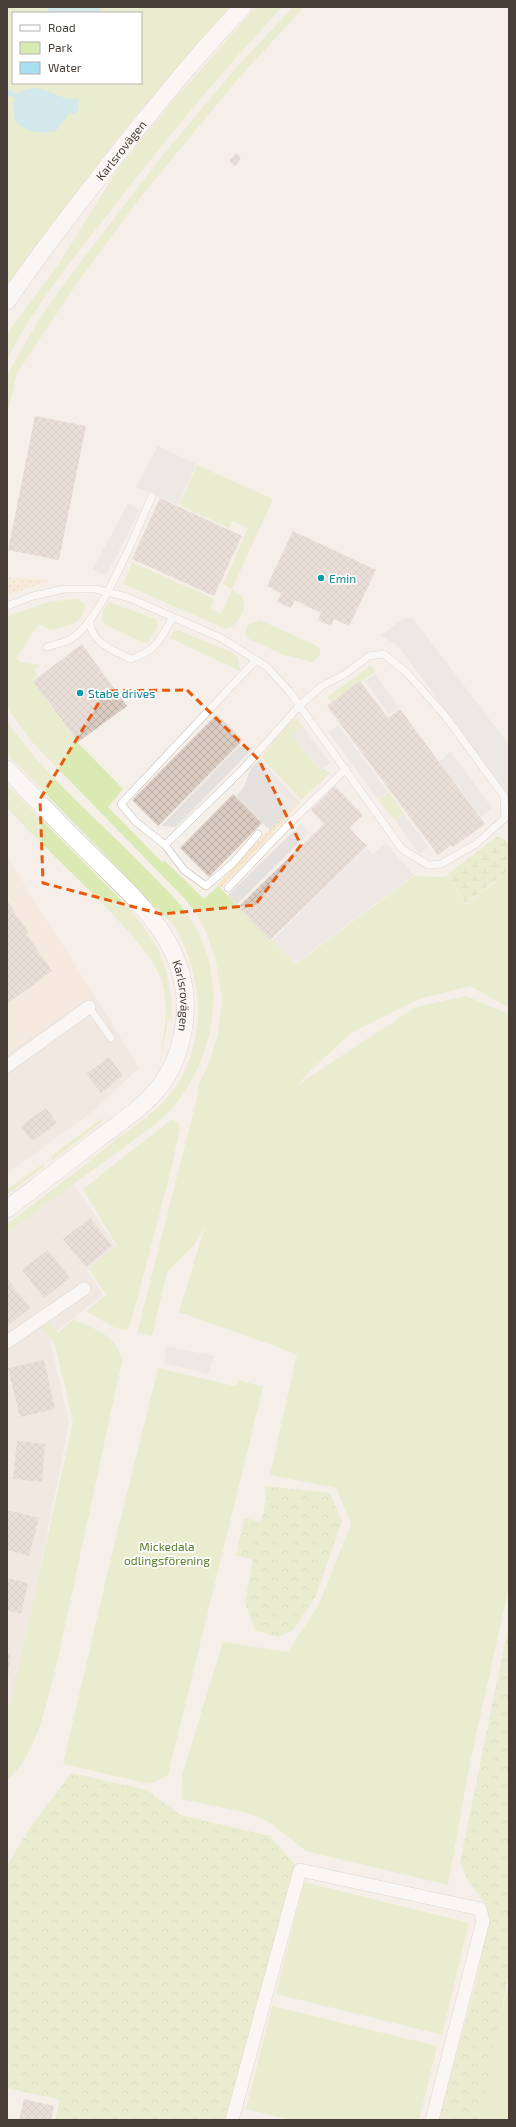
<svg xmlns="http://www.w3.org/2000/svg" width="516" height="2127" font-family="'Exo 2',sans-serif">
  <defs>
    <pattern id="forest-crowns" width="20" height="18" patternUnits="userSpaceOnUse"><rect width="20" height="18" fill="#dbe9b2"/><path d="M2 6a3 3 0 1 1 6 0M12 15a3 3 0 1 1 6 0" fill="none" stroke="#bdc99a"/></pattern>
    <pattern id="wetland-marsh" width="20" height="14" patternUnits="userSpaceOnUse"><rect width="20" height="14" fill="#dbe9b2"/><path d="M1 5h8M5 5V1M11 12h8M15 12V8" fill="none" stroke="#bdc99a"/></pattern>
    <pattern id="sand-dots" width="8" height="8" patternUnits="userSpaceOnUse"><rect width="8" height="8" fill="#f8e4c6"/><path d="M2 2h.1M6 6h.1" fill="none" stroke="#d6c5ab" stroke-width="1.8" stroke-linecap="round"/></pattern>
    <pattern id="building-cross-hatch" width="8" height="8" patternUnits="userSpaceOnUse"><rect width="8" height="8" fill="#d9cbc1"/><path d="M0 0l8 8M0 8l8-8" fill="none" stroke="#bcafa6"/></pattern>
  </defs>
  <rect width="100%" height="100%" fill="#f5efe9"/>
  <path fill="#e9e0d7" d="M93 993 139 1068 94 1110 7 1174V1053Z
    M69 1177 117 1248 87 1271 103 1295 49 1337 69 1423 12 1710 7 1708V1224Z"/>
  <path fill="#f6e2d5" d="M7 857 93 993 7 1053Z"/>
  <path fill="#dbe9b2" fill-rule="evenodd" d="M7 7H229L126 127 7 285ZM13 13H141V83H13Z
    M256 7H282C219 75 161 145 105 218 70 262 33 309 7 359V334L60 262 119 167 173 101Z
    M293 7H304L238 79 139 199 75 286 17 373 7 414V375L39 319 73 272 161 157 235 69Z
    M197 465 273 499 232 589 223 584 248 528 232 521 229 528 179 505Z
    M132 562 214 599 210 609 221 614 232 590C234 592 238 593 240 595 251 606 238 626 226 629L123 584Z
    M70 599H78L85 604C84 625 67 626 50 630L39 624 16 658 21 662 40 665 34 670 38 676 32 680 78 743 123 789 108 807 162 862 165 861 204 899 218 886 296 964 414 876 445 877 448 875 465 905 509 871V1008L471 986 419 999 351 1033 309 1072 297 1086 306 1079 416 1007 466 996 509 1014V1586L471 1758 448 1885 306 1851 268 1821 247 1813 181 1799 182 1775 223 1642 288 1652 319 1604 351 1524 336 1488 270 1475 297 1354 179 1312 205 1226 194 1245 167 1272 152 1336 137 1333 196 1102 199 1084 210 1060 218 1034 222 1000 216 961 206 932 197 914 184 898 32 742 8 709 7 616 48 602Z
    M109 602 156 619 158 626 149 642 144 643 104 624C100 617 103 607 109 602Z
    M260 620 317 646 320 649V656L312 662 284 655 247 638 245 634 248 625Z
    M178 630 231 652 238 658 240 671 170 638 173 632Z
    M370 666 375 669V672L332 703 327 697Z
    M296 718 303 727 293 735 320 771 323 769 330 773 301 800 263 759V755L284 728Z
    M7 721C45 777 99 820 146 869 162 885 180 902 192 921 228 980 216 1053 175 1105 169 1113 160 1120 153 1126L7 1233V1224C42 1198 77 1172 110 1144 129 1129 150 1117 166 1099 209 1051 205 977 174 926L10 757 7 753Z
    M7 785 125 904C158 940 172 969 172 1019L168 1020 163 1050 162 1048C165 1026 168 1004 162 982 154 957 133 937 116 918 81 880 42 846 7 808Z
    M389 792 404 813 394 820 379 800Z
    M102 1118 103 1121 52 1161 51 1156Z
    M172 1119 178 1122 180 1128 172 1166 130 1326 126 1330 115 1328 86 1311 106 1295 89 1268 117 1246 83 1189Z
    M43 1164 45 1166 7 1195V1189Z
    M74 1319C97 1331 116 1334 122 1361L58 1658C49 1693 37 1758 7 1780V1707L10 1706 73 1422 55 1345 42 1328 49 1323 58 1333Z
    M158 1368 235 1386 239 1380 263 1387 168 1775 150 1784 63 1764 114 1545Z
    M304 1882 469 1923 442 2035 276 1994Z
    M509 1984V2120H472Z
    M272 2006 437 2046 419 2120H291L246 2109Z"/>
  <path fill="url(#forest-crowns)" d="M265 1486 330 1493 342 1521 315 1598 293 1630 278 1637 255 1630 245 1603 253 1560 236 1555 244 1518 261 1522 266 1500Z
    M509 1623V1972L480 2120H439L477 1978 488 1918 484 1902 467 1879 460 1862Z
    M71 1773 147 1790 180 1815 270 1836 297 1867 230 2120H55L60 2100 7 2088V1866L30 1828Z"/>
  <path fill="url(#wetland-marsh)" d="M498 836 509 843V870L465 904 448 874Z"/>
  <path fill="url(#sand-dots)" d="M7 578 52 580 7 595Z
    M299 800 300 804 220 888 217 885Z"/>
  <path fill="#e3e0de" d="M158 446 196 464 178 505 136 487Z
    M128 503 140 510 106 576 93 569Z
    M413 618 509 745V796L399 647 381 635 403 619Z
    M375 674 399 708 389 715 365 681Z
    M338 725 388 792 378 799 328 732Z
    M303 727 330 763 320 770 293 735Z
    M239 746 254 747 176 827 161 826Z
    M451 752 492 808 481 817 439 761Z
    M260 759 298 800 270 830 236 796 244 787 251 768Z
    M404 814 428 847 419 854 395 820Z
    M301 824 309 833 237 904 228 895Z
    M386 843 414 875 296 963 272 940 367 848 373 854Z
    M166 1346 214 1356 208 1374 164 1363Z"/>
  <path fill="#a6e1f1" d="M50 7H101L98 13H46Z
    M35 88C51 90 63 101 79 99L78 111 74 115 70 112 56 131C38 134 29 132 15 122 13 101 11 90 35 88Z"/>
  <g fill="none" stroke-linecap="round" stroke-linejoin="round">
    <path stroke="#a6e1f1" stroke-width="5" d="M7 92 16 96"/>
  </g>
  <path fill="url(#building-cross-hatch)" d="M236 153 241 158 235 166 229 162Z
    M35 416 86 426 59 560 8 550Z
    M160 498 242 536 214 596 132 559Z
    M293 531 376 570 349 626 334 619 331 626 318 620 321 613 295 600 291 608 277 602 281 593 267 586Z
    M82 644 127 706 78 742 33 681Z
    M360 681 388 718 400 709 485 824 453 847 451 845 438 855 327 706Z
    M217 714 243 740 158 826 132 800Z
    M335 786 363 815 349 828 367 846 270 940 238 907 324 824 311 810Z
    M233 794 262 823 209 877 180 848Z
    M7 901 28 932 24 937 27 935 52 971 7 1004Z
    M109 1057 123 1076 101 1093 86 1074Z
    M46 1108 57 1123 32 1141 21 1126Z
    M90 1218 112 1246 86 1267 63 1239Z
    M48 1250 70 1278 44 1298 22 1270Z
    M7 1278 30 1308 7 1326Z
    M44 1360 55 1409 20 1417 8 1368Z
    M17 1441 45 1444 42 1482 13 1479Z
    M7 1510 39 1518 29 1556 7 1550Z
    M7 1578 28 1583 21 1614 7 1610Z
    M7 1653 11 1654 8 1676H7Z
    M24 2099 54 2106 51 2120H19Z"/>
  <g fill="none" stroke-linecap="round" stroke-linejoin="round">
    <g stroke="#c3b8af" stroke-width="8">
      <path id="service" d="M7 606 33 596 64 589H95L127 597 221 638 256 660 267 667 289 691 402 849 428 865 441 864 476 844 505 818 504 796 446 717 408 674 384 654 369 656 345 674 322 686 300 705 242 770 165 845
        M90 623C92 643 114 651 131 659 157 650 160 640 173 617
        M47 647C55 644 64 643 71 639 101 622 137 529 152 496
        M256 660 121 804 135 821 165 845 184 870 206 886 233 863 258 834
        M228 888 288 825 346 769
        M89 1007 111 1038"/>
    </g>
    <g stroke="#c3b8af" stroke-width="14">
      <path id="minor" d="M7 1066 89 1007
        M7 1342 84 1289
        M232 2120 300 1870 480 1909 483 1921 432 2120"/>
    </g>
    <g stroke="#c3b8af" stroke-width="18">
      <g id="tertiary">
        <path id="s1" d="M7 301C44 247 85 195 126 143 163 97 201 50 243 7"/>
        <path id="s2" d="M7 769C33 797 60 824 87 851 137 901 195 946 184 1025 181 1047 174 1068 160 1086 144 1107 119 1123 98 1139 68 1163 37 1186 7 1209"/>
      </g>
    </g>
    <use href="#service" stroke="#fff" stroke-width="7"/>
    <use href="#minor" stroke="#fff" stroke-width="13"/>
    <use href="#tertiary" stroke="#fff" stroke-width="17"/>
  </g>
  <path d="M0 0H516V2127H0ZM187 690 259 760 301 845 255 905 161 914 43 883 40 799 106 691Z" fill="#f5efe9" fill-opacity=".55" fill-rule="evenodd"/>
  <path fill="none" stroke="#e8590c" stroke-width="3" stroke-dasharray="8 5" stroke-linejoin="round" d="M187 690 259 760 301 845 255 905 161 914 43 883 40 799 106 691Z"/>
  <g fill="#0f9aa8" stroke="#fff" stroke-width="1.5">
    <circle cx="321" cy="578" r="4"/>
    <circle cx="80" cy="693" r="4"/>
  </g>
  <g text-anchor="middle" dominant-baseline="central" stroke-width="3.5" stroke-linejoin="round" paint-order="stroke">
    <g font-size="12" fill="#493e37" stroke="#fff">
      <text stroke="none"><textPath href="#s1" startOffset="189">Karlsrovägen</textPath></text>
      <text stroke="none"><textPath href="#s2" startOffset="293">Karlsrovägen</textPath></text>
    </g>
    <g font-size="12" fill="#0d838f" stroke="#fff" text-anchor="start">
      <text x="329" y="578">Emin</text>
      <text x="88" y="693">Stabe drives</text>
    </g>
    <g font-size="12" fill="#597b2a" stroke="#fff">
      <text x="167" y="1546">Mickedala<tspan x="167" dy="14">odlingsförening</tspan></text>
    </g>
  </g>
  <rect width="516" height="2127" fill="none" stroke="#493e37" stroke-width="16"/>
  <rect x="12" y="12" width="130" height="72" fill="#ffffff" stroke="#b6b2af"/>
  <rect x="20" y="25" width="20" height="6" fill="#ffffff" stroke="#b6b2af"/>
  <text x="48" y="32" font-size="12" fill="#493e37">Road</text>
  <rect x="20" y="42" width="20" height="12" fill="#dbe9b2" stroke="#b6b2af"/>
  <text x="48" y="52" font-size="12" fill="#493e37">Park</text>
  <rect x="20" y="62" width="20" height="12" fill="#a6e1f1" stroke="#b6b2af"/>
  <text x="48" y="72" font-size="12" fill="#493e37">Water</text>
</svg>
